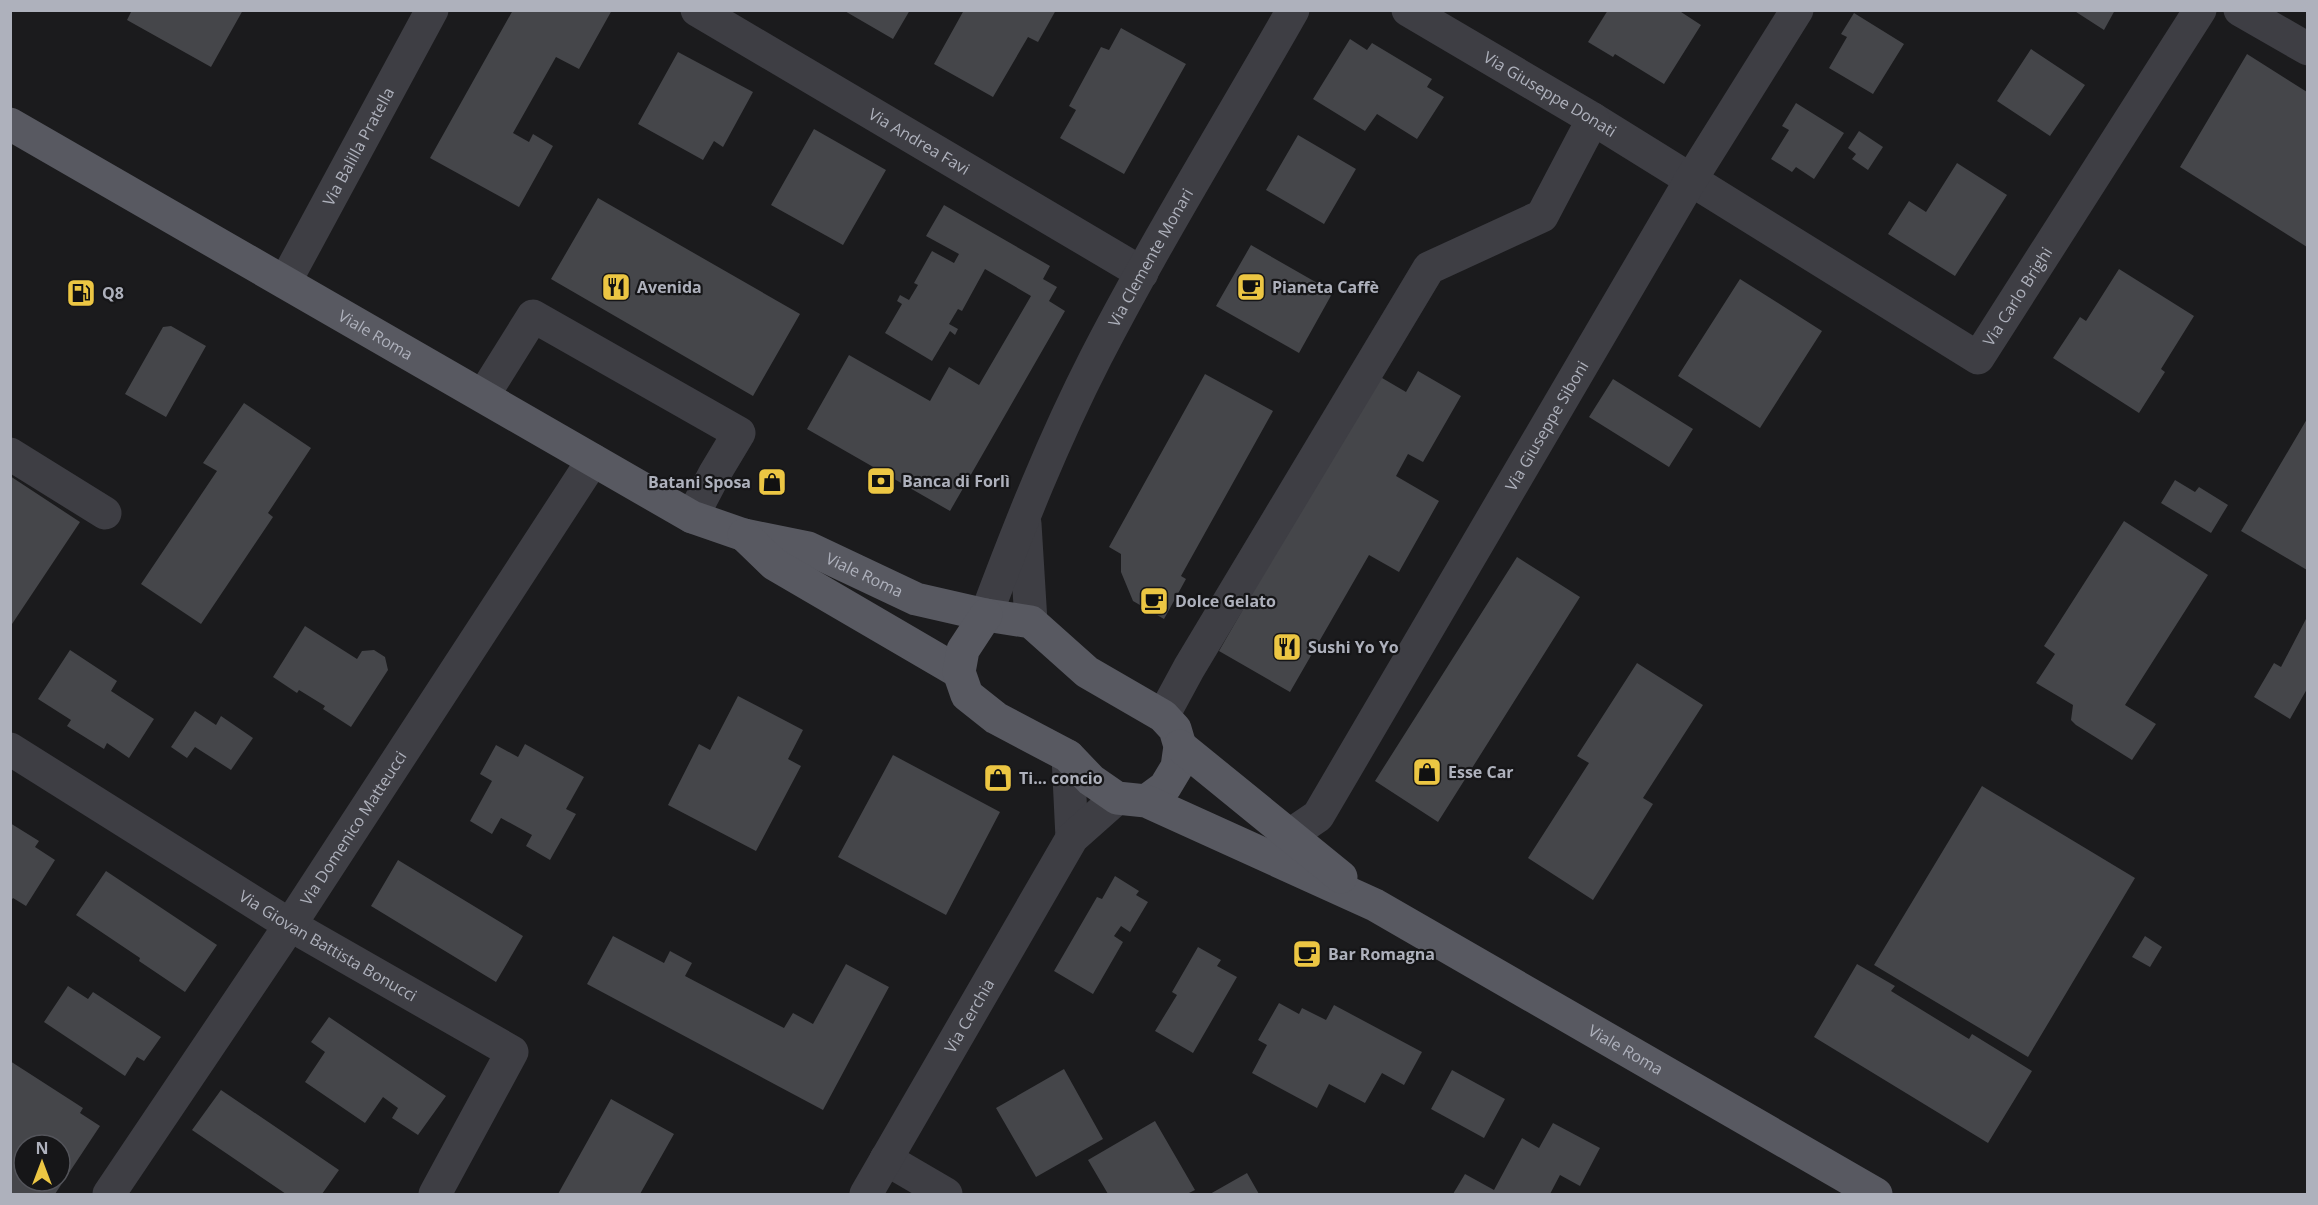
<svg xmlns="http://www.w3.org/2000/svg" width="2318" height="1205" font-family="'Open Sans',sans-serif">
  <rect width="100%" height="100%" fill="#1b1b1d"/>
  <path fill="#45464a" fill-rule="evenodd" d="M132 10H243L211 67 127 20Z
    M513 10H612L579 69 556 57 513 133 529 142 533 134 553 146 519 207 430 158Z
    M843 10H910L893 39Z
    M964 10H1056L1038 42 1028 37 993 97 934 64Z
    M1608 10H1678L1701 25 1664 84 1615 54 1613 57 1588 42Z
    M2073 10H2115L2104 30Z
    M1854 13 1904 44 1873 94 1829 68 1847 37 1841 34Z
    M1121 28 1186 64 1124 174 1060 138 1076 110 1069 106 1101 47 1109 50Z
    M1350 39 1367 50 1372 43 1432 79 1427 87 1444 97 1417 139 1377 114 1365 131 1313 99Z
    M2031 49 2085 85 2050 136 1997 101Z
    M678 52 753 92 723 147 714 141 703 160 638 124Z
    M2247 54 2307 92V247L2180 167Z
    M1796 103 1844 133 1814 179 1796 167 1792 172 1771 159 1789 130 1782 126Z
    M814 129 886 170 843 245 771 205Z
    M1859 131 1883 147 1868 170 1852 159 1856 154 1848 148Z
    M1298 135 1356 169 1324 224 1266 190Z
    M1957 163 2007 195 1955 276 1888 234 1909 201 1926 212Z
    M598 198 800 314 753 396 551 279Z
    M944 205 1050 266 1043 279 1057 287 1049 301 1065 311 950 511 807 429 849 355 930 401 949 367 979 385 1031 296 985 269 962 311 958 309 949 324 958 329 955 335 950 331 932 361 885 333 902 304 897 301 900 295 909 300 918 285 914 283 932 251 954 263 959 254 926 236Z
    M1251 245 1333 292 1299 353 1216 306Z
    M2119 269 2194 316 2161 369 2165 372 2139 413 2053 358 2080 317 2086 321Z
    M1740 279 1822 331 1760 428 1678 376Z
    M171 326 206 346 166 417 125 394 163 327Z
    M1418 371 1461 396 1423 462 1408 454 1396 476 1439 501 1399 572 1369 555 1290 692 1219 651 1377 375 1406 392Z
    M1205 374 1273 411 1181 576 1186 579 1164 619 1133 601 1121 572V554L1109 547Z
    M1613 379 1693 429 1669 467 1589 417Z
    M244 403 311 448 268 513 273 517 201 624 141 584 217 471 203 463Z
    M2307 419V570L2241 531Z
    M10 476 80 522 10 627Z
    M2175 480 2195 492 2199 487 2228 505 2211 533 2161 503Z
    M2124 521 2208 575 2125 705 2156 724 2132 760 2076 725 2071 720 2073 705 2036 683 2055 654 2044 646Z
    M1517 557 1580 597 1438 822 1375 781Z
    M2307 617V689L2290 719 2254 697 2274 663 2281 667Z
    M305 626 357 659 362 651 374 650 385 657 388 670 351 727 323 709 325 706 299 690 297 693 273 677Z
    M70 650 117 681 111 691 154 719 129 758 107 743 104 749 67 726 71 720 38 699Z
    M1637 663 1703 705 1643 798 1653 804 1593 900 1528 858 1589 763 1577 756Z
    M738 696 803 730 788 759 801 766 756 851 668 805 699 744 710 750Z
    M195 711 216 725 221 716 253 738 231 770 195 747 187 758 171 747Z
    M525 744 584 777 566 809 576 814 550 860 526 846 532 835 501 818 492 834 470 821 492 781 480 774 496 745 518 757Z
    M893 755 1000 812 946 915 838 857Z
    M1982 786 2135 878 2028 1057 1874 965Z
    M10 823 39 841 35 847 55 860 26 906 13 898 10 902Z
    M398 860 523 936 496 982 371 906Z
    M106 871 217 945 185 992 139 961 140 958 76 915Z
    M1115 876 1139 891 1136 895 1148 902 1130 932 1121 926 1114 936 1123 942 1093 994 1054 971 1097 897 1102 899Z
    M613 936 664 963 670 951 692 963 685 976 784 1028 793 1013 813 1024 846 964 889 987 823 1110 587 984Z
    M2145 936 2162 947 2150 967 2132 957Z
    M1198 947 1221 960 1217 966 1237 977 1193 1053 1155 1031 1177 995 1172 992Z
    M1857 964 1895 986 1891 991 1969 1039 1972 1034 2032 1071 1988 1143 1814 1037Z
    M68 986 88 999 93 992 161 1037 144 1061 137 1057 125 1076 44 1022Z
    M1279 1003 1299 1014 1302 1008 1326 1020 1334 1005 1422 1052 1404 1085 1382 1073 1365 1103 1329 1084 1317 1108 1252 1073 1267 1045 1258 1040Z
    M329 1017 446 1096 418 1135 392 1118 398 1108 383 1097 365 1123 305 1082 325 1052 311 1042Z
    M10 1061 83 1108 80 1113 100 1126 55 1194H10V1125L12 1123 10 1121ZM24 1145H60V1181H24Z
    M1064 1069 1103 1139 1036 1177 996 1108Z
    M1452 1070 1505 1099 1484 1138 1431 1109Z
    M221 1090 339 1170 322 1194H286L192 1130Z
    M611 1099 674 1134 640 1194H558Z
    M1155 1121 1195 1190 1187 1194H1108L1088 1160Z
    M1553 1123 1600 1148 1580 1186 1560 1175 1550 1194H1453L1465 1174 1494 1190 1522 1138 1539 1148Z
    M1247 1173 1259 1194H1210Z"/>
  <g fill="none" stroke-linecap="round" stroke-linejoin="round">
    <g stroke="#3e3e44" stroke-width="33">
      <path id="s1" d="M697 10 1142 273"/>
      <path id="s2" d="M1408 10 1593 119 1978 358 2200 10"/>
      <path d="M2240 10 2308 49"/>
      <path id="s3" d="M285 282 432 10"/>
      <path d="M483 396 533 316 739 433 715 473 692 517"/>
      <path d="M10 454 105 513"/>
      <path d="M1025 524 1031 622"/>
      <path id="s4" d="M986 615C1019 527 1053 441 1096 357 1157 239 1227 126 1293 10"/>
      <path d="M1163 716 1189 668 1429 268 1542 216 1593 119"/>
      <path id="s5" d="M10 749 290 925 512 1052 435 1194"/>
      <path d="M1068 756 1072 838"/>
      <path id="s6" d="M1290 835 1318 816 1690 181 1797 10"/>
      <path d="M886 1159 946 1194"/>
      <path id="s7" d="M109 1194 290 925 593 460"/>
      <path id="s8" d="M866 1194 1072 838 1117 798"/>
    </g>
    <g stroke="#585961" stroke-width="33">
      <path id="s9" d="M10 124 692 517 744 535 808 548 916 599 986 615 1031 622 1087 672 1163 716 1175 729 1180 746 1177 767 1165 787 1146 801"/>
      <path d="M744 535 774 564 959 672"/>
      <path id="s10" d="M986 615 963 650 959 672 967 695 996 718 1068 756 1091 780 1117 798 1146 801 1375 905 1876 1194"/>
      <path d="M1180 746 1341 877"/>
    </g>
  </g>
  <defs>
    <g id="restaurant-square" transform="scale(1.5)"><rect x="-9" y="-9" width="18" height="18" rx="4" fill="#ecc643" stroke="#161618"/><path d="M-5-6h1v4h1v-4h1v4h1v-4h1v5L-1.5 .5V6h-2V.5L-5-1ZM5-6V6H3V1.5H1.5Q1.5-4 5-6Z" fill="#111"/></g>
    <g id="cafe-square" transform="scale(1.5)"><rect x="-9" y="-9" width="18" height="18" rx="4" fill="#ecc643" stroke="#161618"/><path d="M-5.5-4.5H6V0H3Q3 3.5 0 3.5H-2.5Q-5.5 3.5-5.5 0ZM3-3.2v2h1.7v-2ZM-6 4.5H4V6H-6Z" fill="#111"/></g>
    <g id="fuel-square" transform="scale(1.5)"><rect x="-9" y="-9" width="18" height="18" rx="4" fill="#ecc643" stroke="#161618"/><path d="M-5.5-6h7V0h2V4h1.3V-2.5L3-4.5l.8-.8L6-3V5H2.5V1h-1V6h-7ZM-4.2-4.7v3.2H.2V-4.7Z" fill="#111"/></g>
    <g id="bank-square" transform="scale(1.5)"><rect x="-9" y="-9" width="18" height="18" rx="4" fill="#ecc643" stroke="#161618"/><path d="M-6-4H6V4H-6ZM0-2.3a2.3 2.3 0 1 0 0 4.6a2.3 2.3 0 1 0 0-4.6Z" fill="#111"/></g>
    <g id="shop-square" transform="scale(1.5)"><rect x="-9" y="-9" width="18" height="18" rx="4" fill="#ecc643" stroke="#161618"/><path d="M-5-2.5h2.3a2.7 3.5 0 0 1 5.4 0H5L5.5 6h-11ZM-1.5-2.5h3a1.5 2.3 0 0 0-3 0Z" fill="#111"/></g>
  </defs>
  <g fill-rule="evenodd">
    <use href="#restaurant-square" x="616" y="287"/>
    <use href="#cafe-square" x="1251" y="287"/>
    <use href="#fuel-square" x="81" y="293"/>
    <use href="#bank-square" x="881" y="481"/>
    <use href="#shop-square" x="772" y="482"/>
    <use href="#cafe-square" x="1154" y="601"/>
    <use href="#restaurant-square" x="1287" y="647"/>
    <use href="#shop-square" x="1427" y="772"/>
    <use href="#shop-square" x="998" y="778"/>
    <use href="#cafe-square" x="1307" y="954"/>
  </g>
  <g text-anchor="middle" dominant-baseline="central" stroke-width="4.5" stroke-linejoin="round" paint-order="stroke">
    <g font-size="16" fill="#aeb1bc" stroke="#161618">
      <text stroke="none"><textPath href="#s2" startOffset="165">Via Giuseppe Donati</textPath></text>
      <text stroke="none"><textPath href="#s1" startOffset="258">Via Andrea Favi</textPath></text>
      <text stroke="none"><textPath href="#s3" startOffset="154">Via Balilla Pratella</textPath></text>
      <text stroke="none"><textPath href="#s4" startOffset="394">Via Clemente Monari</textPath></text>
      <text stroke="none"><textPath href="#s2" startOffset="741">Via Carlo Brighi</textPath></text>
      <text stroke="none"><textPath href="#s9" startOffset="422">Viale Roma</textPath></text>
      <text stroke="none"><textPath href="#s6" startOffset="486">Via Giuseppe Siboni</textPath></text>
      <text stroke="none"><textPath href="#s9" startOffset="970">Viale Roma</textPath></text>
      <text stroke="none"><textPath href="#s7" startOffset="440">Via Domenico Matteucci</textPath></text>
      <text stroke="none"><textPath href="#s5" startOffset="374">Via Giovan Battista Bonucci</textPath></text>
      <text stroke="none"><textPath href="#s8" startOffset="206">Via Cerchia</textPath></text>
      <text stroke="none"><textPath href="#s10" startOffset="842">Viale Roma</textPath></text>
    </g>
    <g font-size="16" font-weight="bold" fill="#aeb1bc" stroke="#161618" text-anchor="start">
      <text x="637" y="287">Avenida</text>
      <text x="1272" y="287">Pianeta Caffè</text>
      <text x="102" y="293">Q8</text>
      <text x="902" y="481">Banca di Forlì</text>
      <text x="751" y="482" text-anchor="end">Batani Sposa</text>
      <text x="1175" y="601">Dolce Gelato</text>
      <text x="1308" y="647">Sushi Yo Yo</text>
      <text x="1448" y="772">Esse Car</text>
      <text x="1019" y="778">Ti... concio</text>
      <text x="1328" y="954">Bar Romagna</text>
    </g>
  </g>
  <rect width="2318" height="1205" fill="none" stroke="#aeb1bc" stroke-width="24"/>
  <g transform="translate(42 1163)"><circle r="28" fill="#161618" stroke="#53545a" stroke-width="1.5"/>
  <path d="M0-4.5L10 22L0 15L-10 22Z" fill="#ecc643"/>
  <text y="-9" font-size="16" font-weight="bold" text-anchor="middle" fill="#aeb1bc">N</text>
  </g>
</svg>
